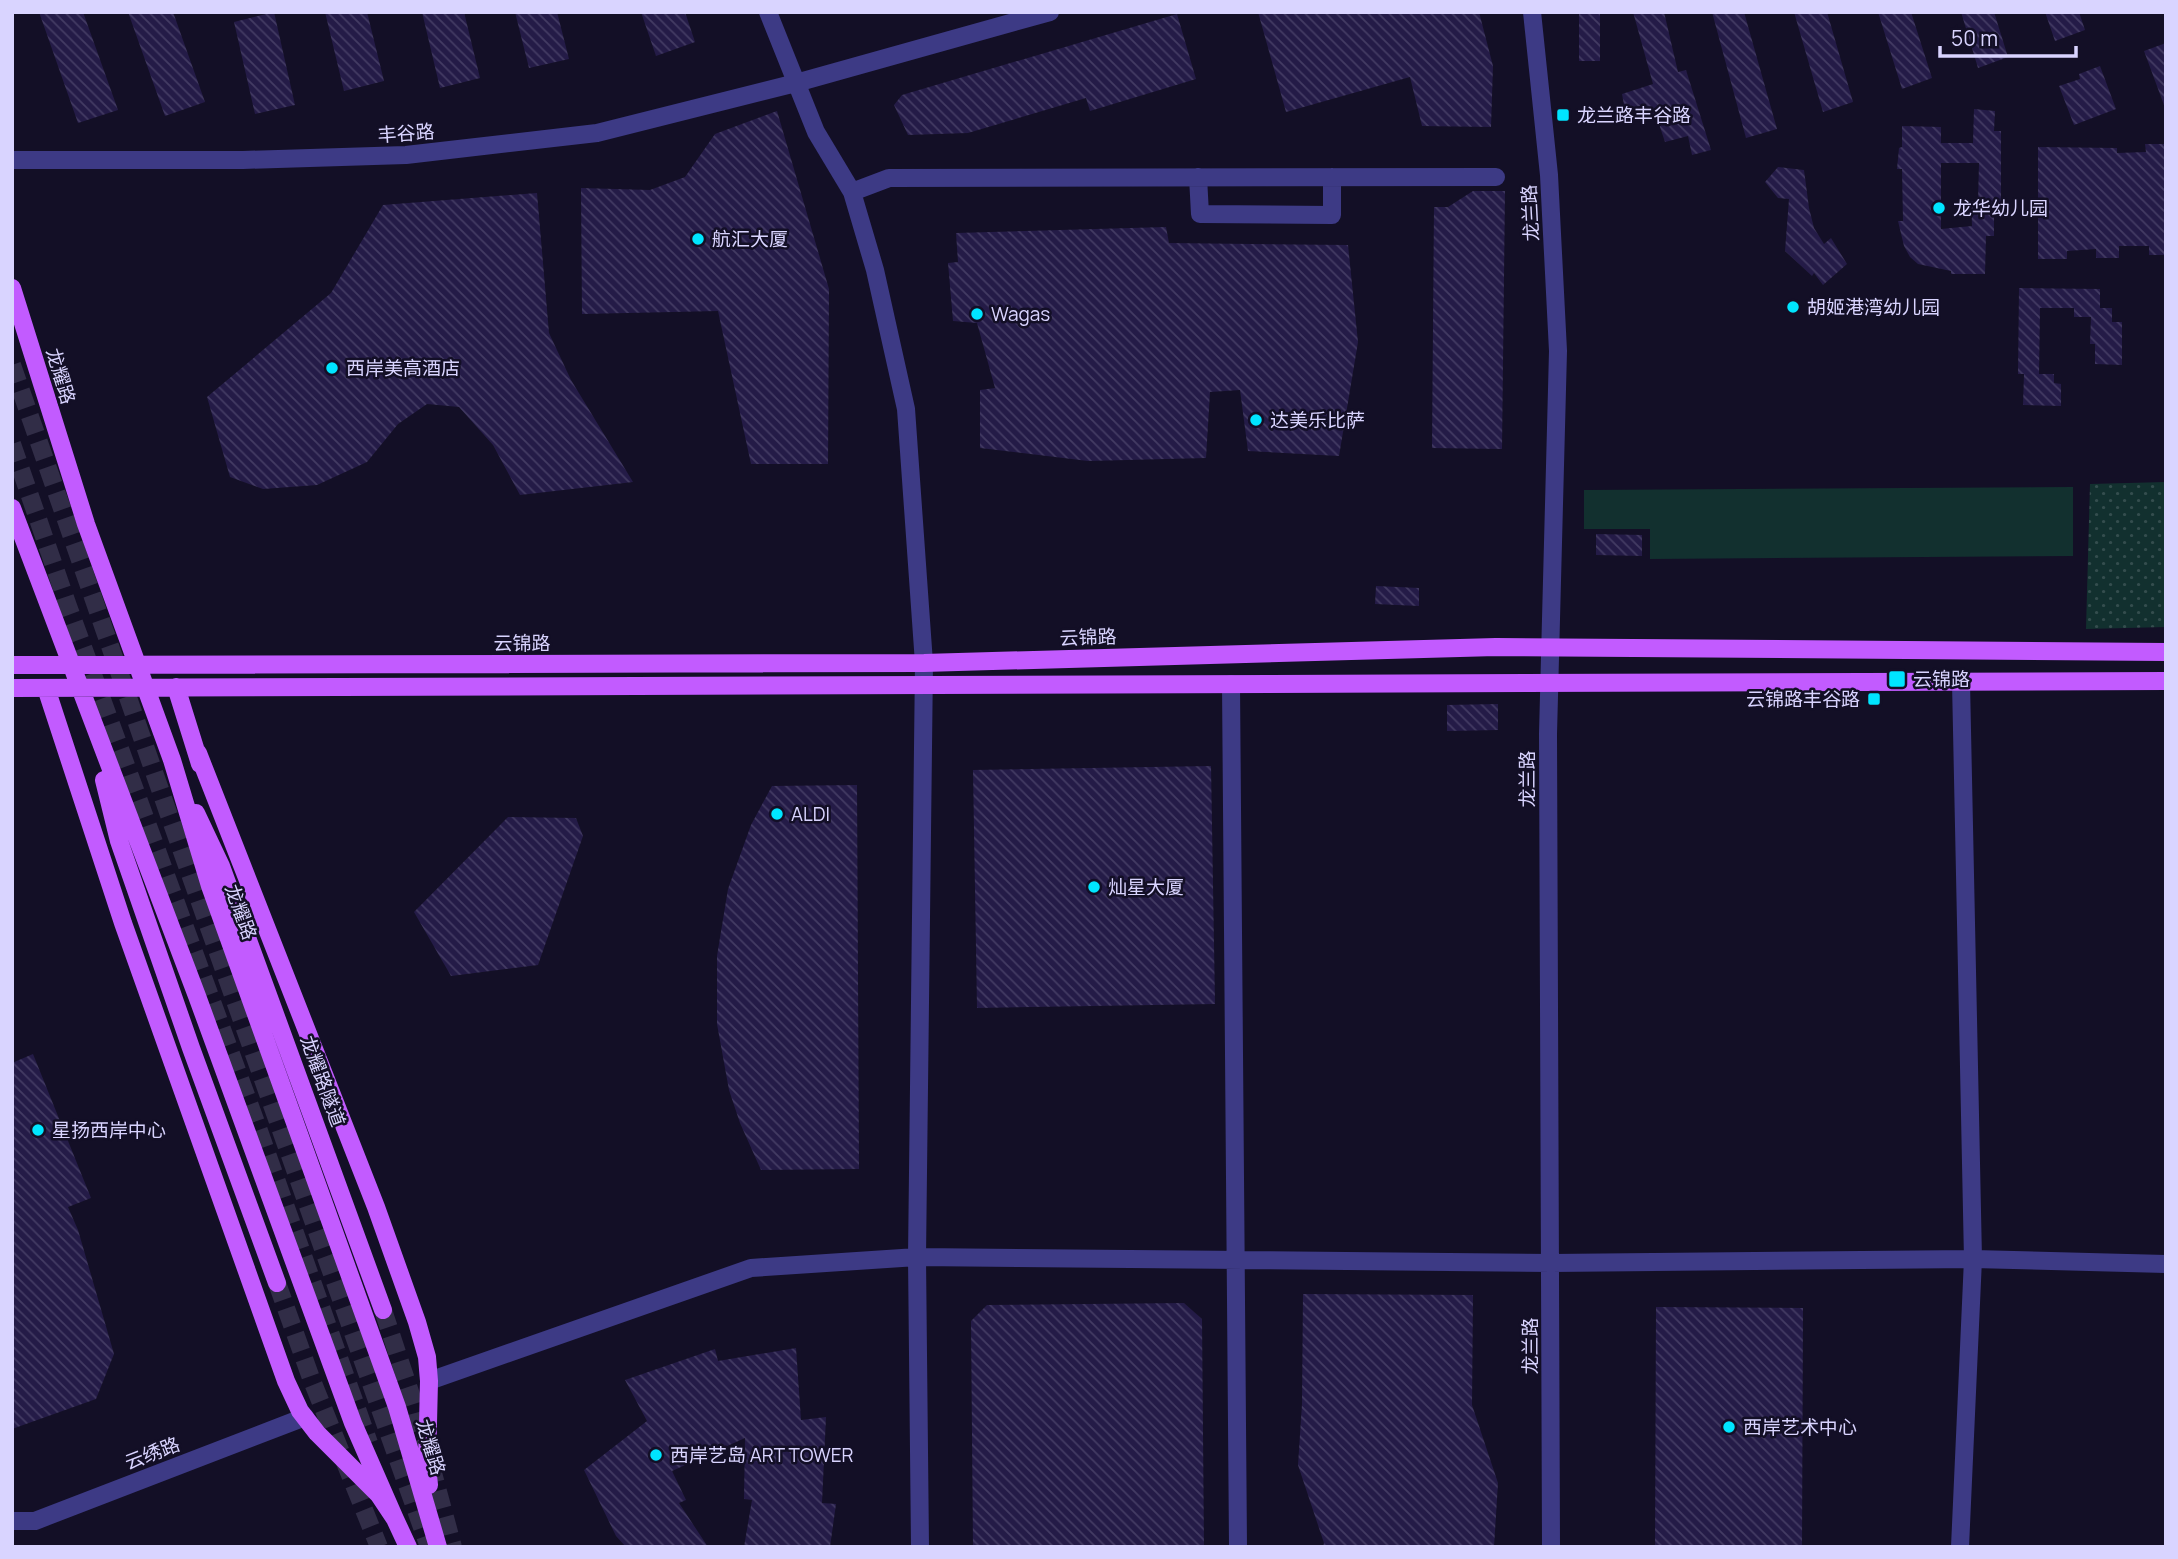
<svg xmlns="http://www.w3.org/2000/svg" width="2178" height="1559" font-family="Manrope,'Noto Sans SC',sans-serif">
  <defs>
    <pattern id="park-dots" width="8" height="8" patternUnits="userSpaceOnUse" patternTransform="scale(1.75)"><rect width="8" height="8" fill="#12302f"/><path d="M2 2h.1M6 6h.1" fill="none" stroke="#344d4e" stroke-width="1.8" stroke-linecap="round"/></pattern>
    <pattern id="building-back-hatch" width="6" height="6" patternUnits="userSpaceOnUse" patternTransform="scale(1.75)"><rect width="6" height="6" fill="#241b47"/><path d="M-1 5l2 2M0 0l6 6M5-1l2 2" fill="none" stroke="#433b63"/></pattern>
  </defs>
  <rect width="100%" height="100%" fill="#130f26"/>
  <path fill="#12302f" d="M2073 487V556L1650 559V529H1584V490Z"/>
  <path fill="url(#park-dots)" d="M2166 482V627L2086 629 2090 484Z"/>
  <path fill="url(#building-back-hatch)" fill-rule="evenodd" d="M39 12H83L118 110 78 123Z
    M128 12H173L205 102 165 116Z
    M274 12 295 105 255 114 234 22Z
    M325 12H367L384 81 344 91Z
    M422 12H464L480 78 440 88Z
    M515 12H557L569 59 529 68Z
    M641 12H685L695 42 656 56Z
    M1258 12H1479L1493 66 1491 127 1422 126 1410 77 1286 112Z
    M1579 12H1600V61H1579Z
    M1633 12H1664L1678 72 1686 70 1711 150 1692 155 1688 136 1665 142 1658 121 1650 118 1641 106 1625 110 1622 94 1653 84Z
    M1712 12H1744L1777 129 1746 138Z
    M1794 12H1827L1853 102 1823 112Z
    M1878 12H1911L1932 78 1902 89Z
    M1961 12H1994L2008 57 1978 68Z
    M2045 12H2079L2085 30 2055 41Z
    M1177 14 1196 79 1090 111 1086 98 968 133 908 135 894 105 902 95Z
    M2166 43V105H2164L2144 51Z
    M2100 66 2116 109 2074 125 2059 86 2080 79 2079 74Z
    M1974 109 1995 111 1994 131H2001V204L1994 205V236H1986L1985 274H1951V271L1918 264 1910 257 1904 246 1898 221H1903L1902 169H1897L1899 148 1902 147V126L1941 127V143H1973ZM1941 163H1979L1978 201H1971L1972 226 1941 229Z
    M777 111 829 289 828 464H751L718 311 582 314 581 188 650 190 685 177 715 134Z
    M2145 144H2166V255H2149V246H2119V258H2096V249L2067 251V259H2038V147L2117 148V153L2146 152Z
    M1778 167 1804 170 1809 208 1814 228 1824 244 1831 238 1847 264 1823 285 1814 273 1812 276 1785 251 1789 199 1778 198 1765 182Z
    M1473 191H1505L1502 449 1432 448 1434 207H1448Z
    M537 193 549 333 571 380 633 482 520 495 493 445 459 407 427 404 398 424 367 462 317 485 263 489 230 477 207 397 331 293 383 205Z
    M1166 227 1169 243 1348 245 1358 342 1339 456 1248 451 1240 390 1210 392 1206 458 1088 461 980 448V390L995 388 977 323 953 321 948 263 958 262 956 233Z
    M2019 288 2100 289V308H2112V322H2122V365L2095 364V344H2090L2091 317H2074V308H2040L2039 374H2054V383L2061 384V406L2023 405 2024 374H2018Z
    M1596 534 1642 535V556L1596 555Z
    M1376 586 1419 588V606L1375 604Z
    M1498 704V730L1447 731V705Z
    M1211 766 1215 1004 977 1008 973 770Z
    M857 785 859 1169 761 1170 740 1123 729 1090 717 1024V956L728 889 751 825 772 786Z
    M508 817 576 818 583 836 538 965 451 976 414 912Z
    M33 1054 91 1198 68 1207 78 1230 114 1354 96 1399 12 1429V1063Z
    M1303 1294 1473 1295 1472 1405 1498 1483 1494 1547H1323L1324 1543 1298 1465 1302 1404Z
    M1184 1303 1202 1319 1204 1547H973L971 1321 987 1305Z
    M1656 1307 1803 1308 1802 1547H1655Z
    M796 1348 801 1420 826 1417 822 1503 836 1504 830 1547H744L752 1500 744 1499 745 1438 672 1471 686 1500 679 1503 708 1547H626L616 1536 584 1470 647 1421 625 1380 715 1349 718 1361Z"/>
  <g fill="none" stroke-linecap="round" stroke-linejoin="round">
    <path stroke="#312d47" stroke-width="18" stroke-dasharray="18 9" stroke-linecap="butt" d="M12 365 169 815 429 1547
      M12 444 68 606 258 1128 369 1443
      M277 1283 311 1378 379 1547
      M383 1310 416 1410 453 1547"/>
    <path stroke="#3d3a85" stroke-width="18" d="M768 12 816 132 852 192 875 270 906 409 924 663 917 1257 920 1547
      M1532 12 1549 175 1558 351 1548 734 1551 1547
      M12 160H243L406 155 597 133 796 83 1050 12
      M1198 177 1200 214 1332 215V177
      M852 192 889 178 1496 177
      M1231 684 1238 1547
      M429 1381 751 1268 917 1257 1551 1263 1973 1259 2166 1264
      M12 1521H35L305 1417
      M1960 1547 1973 1259 1961 682"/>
    <path stroke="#c25bff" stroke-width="18" d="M12 288 86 524 172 760 210 886 397 1407 438 1547
      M12 508 197 996 353 1423 395 1519
      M12 665 924 663 1496 647 2166 652
      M176 687 200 764
      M12 688 2166 681
      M46 688 123 923 286 1381 300 1411 317 1433 379 1495 395 1519 408 1547
      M198 753 376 1207 417 1322 427 1357 429 1381 427 1466 429 1485
      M104 780 119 841 191 1048 277 1283
      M196 813 221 866 383 1310"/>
  </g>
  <g fill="#00e5ff" stroke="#130f26" stroke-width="2.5">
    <rect x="1556" y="108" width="14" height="14" rx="3.5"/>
    <circle cx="1939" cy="208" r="7"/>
    <circle cx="698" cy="239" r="7"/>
    <circle cx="1793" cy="307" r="7"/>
    <circle cx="977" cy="314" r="7"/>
    <circle cx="332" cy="368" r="7"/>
    <circle cx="1256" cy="420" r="7"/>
    <rect x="1888" y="670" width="18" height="18" rx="3.5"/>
    <rect x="1867" y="692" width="14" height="14" rx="3.5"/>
    <circle cx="777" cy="814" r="7"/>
    <circle cx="1094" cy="887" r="7"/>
    <circle cx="38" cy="1130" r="7"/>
    <circle cx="1729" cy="1427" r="7"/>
    <circle cx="656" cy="1455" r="7"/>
  </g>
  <g text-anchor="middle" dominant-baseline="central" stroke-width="5" stroke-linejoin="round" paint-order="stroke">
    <g font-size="19" fill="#d9d4ff" stroke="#130f26" text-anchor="start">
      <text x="1577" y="115">龙兰路丰谷路</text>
      <text x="1953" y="208">龙华幼儿园</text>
      <text x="712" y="239">航汇大厦</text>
      <text x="1807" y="307">胡姬港湾幼儿园</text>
      <text x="991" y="314">Wagas</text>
      <text x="346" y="368">西岸美高酒店</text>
      <text x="1270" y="420">达美乐比萨</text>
      <text x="1913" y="679">云锦路</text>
      <text x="1860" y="699" text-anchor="end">云锦路丰谷路</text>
      <text x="791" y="814">ALDI</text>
      <text x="1108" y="887">灿星大厦</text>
      <text x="52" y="1130">星扬西岸中心</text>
      <text x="1743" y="1427">西岸艺术中心</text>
      <text x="670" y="1455">西岸艺岛 ART TOWER</text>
    </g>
    <g font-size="19" fill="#d9d4ff" stroke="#130f26">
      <text transform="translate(406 133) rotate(-4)">丰谷路</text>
      <text transform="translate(1530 213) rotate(-93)">龙兰路</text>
      <text transform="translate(61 376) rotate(73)">龙耀路</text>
      <text transform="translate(1088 637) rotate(-2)">云锦路</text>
      <text x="522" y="643">云锦路</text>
      <text transform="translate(1527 779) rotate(-90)">龙兰路</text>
      <text transform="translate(241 912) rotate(70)">龙耀路</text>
      <text transform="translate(323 1081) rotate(70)">龙耀路隧道</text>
      <text transform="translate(1530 1346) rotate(-90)">龙兰路</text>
      <text transform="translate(431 1447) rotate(73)">龙耀路</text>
      <text transform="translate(152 1453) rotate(-21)">云绣路</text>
    </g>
  </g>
  <rect width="2178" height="1559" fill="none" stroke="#d9d4ff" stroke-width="28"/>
  <path d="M1940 46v10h136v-10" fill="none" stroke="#d9d4ff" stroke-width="3.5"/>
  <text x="1951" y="46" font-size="21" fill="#d9d4ff" stroke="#130f26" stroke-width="5" paint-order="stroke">50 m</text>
</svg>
